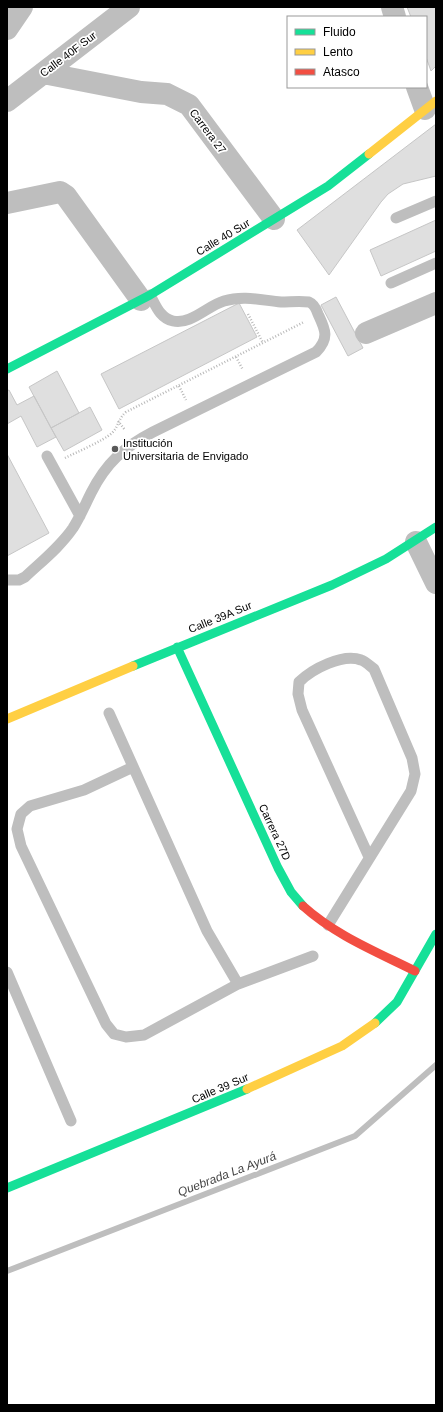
<svg xmlns="http://www.w3.org/2000/svg" width="443" height="1412" font-family="Arial,sans-serif">
  <rect width="100%" height="100%" fill="#fff"/>
  <g fill="none" stroke-linecap="round" stroke-linejoin="round">
    <path stroke="#bebebe" stroke-width="6" d="M7 1271 355 1136 436 1065"/>
  </g>
  <path fill="#dfdfdf" stroke="#c6c6c6" d="M407 7H436V66L431 71 426 57V17H411Z
    M436 124V176L403 184 388 194 381 202 329 275 297 230Z
    M436 220V251L381 276 370 250Z
    M336 297 363 348 348 356 321 305Z
    M239 303 257 337 119 409 101 374Z
    M57 371 79 413 51 428 29 387Z
    M9 390 17 405 34 396 56 437 37 447 21 416 7 424V391Z
    M90 407 102 430 64 451 51 428Z
    M7 454 49 533 7 556Z"/>
  <g fill="none" stroke-linecap="round" stroke-linejoin="round">
    <path stroke="#b9b9b9" stroke-width="2.5" stroke-dasharray="1 2" stroke-linecap="butt" d="M248 314 263 343
      M236 357 243 370
      M179 386 186 400
      M118 421 125 430
      M65 458C77 452 103 441 112 433 119 426 118 419 126 412L304 322"/>
    <path stroke="#bebebe" stroke-width="11" d="M396 218 436 201
      M391 283 436 263
      M47 456 80 516
      M7 580H19L25 577C42 561 60 547 73 528 80 517 85 505 91 493 106 463 124 447 153 432L316 352C330 338 325 329 318 314 316 308 314 304 309 302 299 301 290 302 281 302 261 300 243 295 224 301 207 306 191 325 173 321 160 318 156 306 150 295
      M109 713 207 931 238 984
      M133 767 84 790 30 806 21 814 17 829 21 846 106 1024 114 1034 126 1037 144 1035 238 984 313 956
      M328 925 411 791 415 774 412 758 374 669C370 666 365 661 361 660 343 653 312 669 299 682L298 694 302 710 369 857
      M7 972 71 1121"/>
    <path stroke="#bebebe" stroke-width="22" d="M392 7 395 17
      M7 29 22 7
      M43 73 141 92 167 94 189 105 274 219
      M417 87 425 109
      M7 101 129 7
      M7 203 60 192 66 196 141 300
      M366 333 436 303
      M416 542 436 583"/>
    <path stroke="#16e098" stroke-width="9" d="M7 369 150 295 328 186 369 154
      M177 647 278 868 291 892 303 906
      M133 666 332 585 386 559 436 527
      M375 1023 397 1002 436 934
      M7 1188 247 1089"/>
    <path stroke="#ffcf43" stroke-width="9" d="M369 154 436 101
      M7 719 133 666
      M247 1089 342 1046 375 1023"/>
    <path stroke="#f24e42" stroke-width="9" d="M303 906C335 935 377 952 415 971"/>
  </g>
  <circle fill="#595959" stroke="#fff" stroke-width="1.5" cx="115" cy="449" r="4"/>
  <g text-anchor="middle" dominant-baseline="central" stroke-width="3.5" stroke-linejoin="round" paint-order="stroke">
    <g font-size="11" fill="#000" stroke="#fff">
      <text transform="translate(68 54) rotate(-37)">Calle 40F Sur</text>
      <text transform="translate(208 131) rotate(53)">Carrera 27</text>
      <text transform="translate(223 237) rotate(-31)">Calle 40 Sur</text>
      <text transform="translate(220 617) rotate(-22)">Calle 39A Sur</text>
      <text transform="translate(275 832) rotate(65)">Carrera 27D</text>
      <text transform="translate(220 1088) rotate(-23)">Calle 39 Sur</text>
    </g>
    <g font-size="11" fill="#000" stroke="#fff" text-anchor="start">
      <text x="123" y="443">Institución<tspan x="123" dy="13">Universitaria de Envigado</tspan></text>
    </g>
    <g font-size="12" font-style="italic" fill="#434343" stroke="#fff">
      <text transform="translate(227 1174) rotate(-21)">Quebrada La Ayurá</text>
    </g>
  </g>
  <rect width="443" height="1412" fill="none" stroke="#000000" stroke-width="16"/>
  <rect x="287" y="16" width="140" height="72" fill="#ffffff" stroke="#999999"/>
  <rect x="295" y="29" width="20" height="6" fill="#16e098" stroke="#999999"/>
  <text x="323" y="36" font-size="12" fill="#000000">Fluido</text>
  <rect x="295" y="49" width="20" height="6" fill="#ffcf43" stroke="#999999"/>
  <text x="323" y="56" font-size="12" fill="#000000">Lento</text>
  <rect x="295" y="69" width="20" height="6" fill="#f24e42" stroke="#999999"/>
  <text x="323" y="76" font-size="12" fill="#000000">Atasco</text>
</svg>
